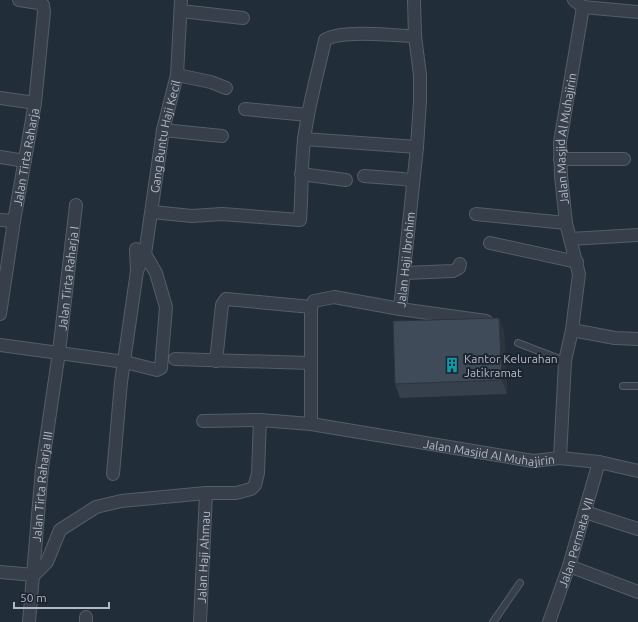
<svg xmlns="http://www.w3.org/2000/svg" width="638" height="622" font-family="Ubuntu,sans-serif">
  <rect width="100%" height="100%" fill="#222d3a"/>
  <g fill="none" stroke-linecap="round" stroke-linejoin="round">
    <g stroke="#545d68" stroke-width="8">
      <path id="lane" d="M518 343 565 361
        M623 386H638
        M493 622 520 583"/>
    </g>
    <g stroke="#545d68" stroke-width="14">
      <g id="street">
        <path d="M583 7 638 12"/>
        <path d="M181 11 243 18"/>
        <path d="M177 75 211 82 226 88"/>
        <path d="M0 98 35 103"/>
        <path d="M245 109 308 115"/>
        <path d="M163 130 222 136"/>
        <path d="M304 139 417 147"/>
        <path d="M0 157 25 161"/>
        <path d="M560 159H624"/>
        <path d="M301 174 346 180"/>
        <path d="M364 176 403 179 413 181"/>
        <path d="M152 212 192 216 222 214 300 220C302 193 301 167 304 140 308 106 318 73 325 40 340 29 394 36 415 36"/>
        <path d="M476 214 566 223"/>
        <path d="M0 220 14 221"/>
        <path d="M570 239 638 235"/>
        <path d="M490 243 577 262"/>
        <path id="s1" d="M137 271 145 254 163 130 177 75 181 0"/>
        <path d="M405 273 453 271 459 268 460 264"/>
        <path d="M400 309 486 321"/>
        <path id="s2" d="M0 314 14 221 35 103 44 12 43 5 39 3 19 0"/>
        <path d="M572 330 615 338 638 339"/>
        <path d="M0 345 125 362 157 370 161 368 166 307 156 273 145 254"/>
        <path d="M175 359 310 363"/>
        <path d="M216 361 222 305 226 299 311 307"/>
        <path d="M203 421 260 420"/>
        <path id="s3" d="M311 424V307L314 301 334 297 400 309 417 147 420 101V75L415 36 414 0"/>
        <path id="s4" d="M560 458 565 361 572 330 579 274 566 223 561 176 560 142 583 7 574 0"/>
        <path d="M113 474 121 382 137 271 136 249"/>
        <path d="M585 512 638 529"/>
        <path d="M569 566 638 592"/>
        <path id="s5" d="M0 572 34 575 47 562 60 530 96 507 121 501 206 493H236L251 489 255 485 258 473 260 420 311 424 533 461 560 458 599 462 638 471"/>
        <path id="s6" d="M29 622 42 468 59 352 76 205"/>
        <path d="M86 622V617"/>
        <path id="s7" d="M200 622 206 493"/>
        <path id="s8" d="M549 622 569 566 599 462"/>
      </g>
    </g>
    <use href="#lane" stroke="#363f4a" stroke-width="6"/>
    <use href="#street" stroke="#363f4a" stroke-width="12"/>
  </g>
  <path fill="#36404d" d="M499 318 504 332 507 394 400 398 395 384Z"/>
  <path fill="#2c343e" d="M499 318 504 332 507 394 502 380Z"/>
  <path fill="#3f4b59" stroke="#2c343e" d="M499 318 502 380 395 384 393 321Z"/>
  <defs>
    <g id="building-bare" transform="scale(1.2)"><path d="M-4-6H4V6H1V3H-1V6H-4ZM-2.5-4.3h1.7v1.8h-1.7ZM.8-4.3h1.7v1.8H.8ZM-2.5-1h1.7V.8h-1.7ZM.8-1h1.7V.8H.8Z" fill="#0f9aa8" stroke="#1b242f" stroke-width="2.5" paint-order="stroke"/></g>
  </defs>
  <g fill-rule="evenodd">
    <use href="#building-bare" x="452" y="365"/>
  </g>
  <g text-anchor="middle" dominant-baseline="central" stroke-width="4" stroke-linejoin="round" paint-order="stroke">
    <g font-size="12" fill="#b1bac6" stroke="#1b242f">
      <text stroke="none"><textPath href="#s1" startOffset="138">Gang Buntu Haji Kecil</textPath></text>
      <text stroke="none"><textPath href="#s4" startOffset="323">Jalan Masjid Al Muhajirin</textPath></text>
      <text stroke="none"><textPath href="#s2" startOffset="159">Jalan Tirta Raharja</textPath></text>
      <text stroke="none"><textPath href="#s3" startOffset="261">Jalan Haji Ibrohim</textPath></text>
      <text stroke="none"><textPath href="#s6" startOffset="346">Jalan Tirta Raharja I</textPath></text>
      <text stroke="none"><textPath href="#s5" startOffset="589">Jalan Masjid Al Muhajirin</textPath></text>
      <text stroke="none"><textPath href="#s6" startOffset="136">Jalan Tirta Raharja III</textPath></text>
      <text stroke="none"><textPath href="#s8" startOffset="84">Jalan Permata VII</textPath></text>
      <text stroke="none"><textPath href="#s7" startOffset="65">Jalan Haji Ahmau</textPath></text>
    </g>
    <g font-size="12" fill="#b1bac6" stroke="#1b242f" text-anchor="start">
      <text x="464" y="358">Kantor Kelurahan<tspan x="464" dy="14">Jatikramat</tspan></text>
    </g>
  </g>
  <path d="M14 602v6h95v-6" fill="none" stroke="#b1bac6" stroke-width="2"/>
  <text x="20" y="602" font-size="12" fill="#b1bac6" stroke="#1b242f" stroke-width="3" paint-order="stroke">50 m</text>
</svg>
